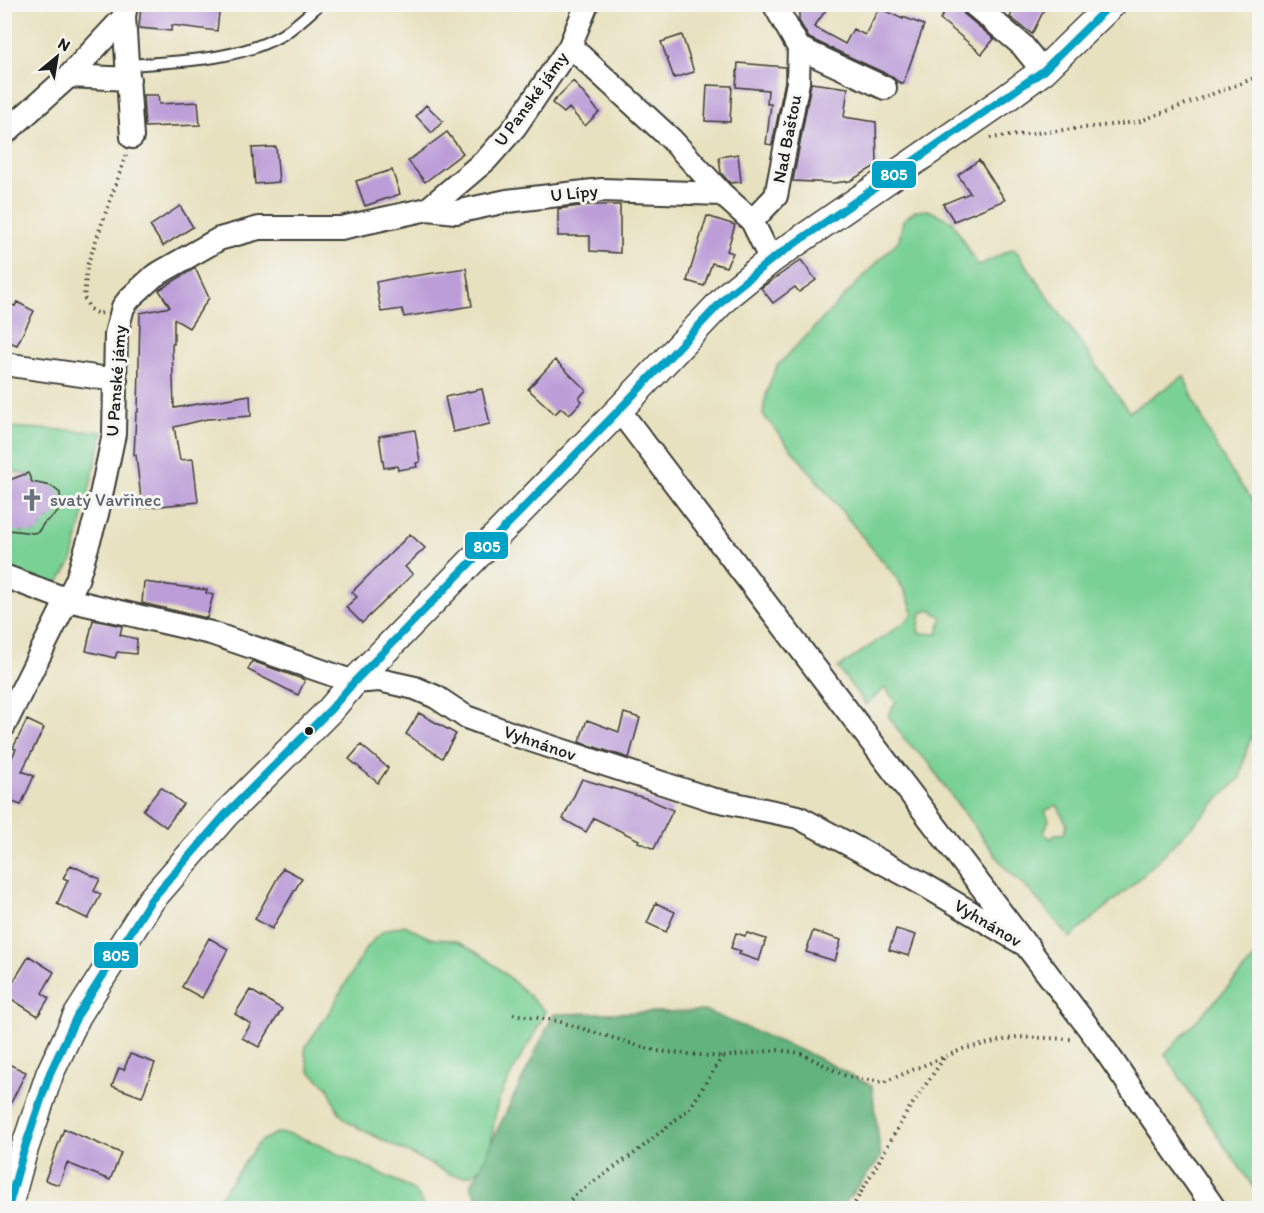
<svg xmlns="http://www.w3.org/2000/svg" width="1264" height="1213" font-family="Itim,sans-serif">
  <rect width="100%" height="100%" fill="#f6f6f2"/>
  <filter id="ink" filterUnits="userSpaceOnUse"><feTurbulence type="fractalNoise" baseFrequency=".0167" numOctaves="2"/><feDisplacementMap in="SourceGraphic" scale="12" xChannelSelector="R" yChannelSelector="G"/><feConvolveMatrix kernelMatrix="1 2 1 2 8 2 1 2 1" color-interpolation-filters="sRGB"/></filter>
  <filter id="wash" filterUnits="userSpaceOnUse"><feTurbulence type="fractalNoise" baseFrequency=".008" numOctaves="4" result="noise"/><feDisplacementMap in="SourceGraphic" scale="24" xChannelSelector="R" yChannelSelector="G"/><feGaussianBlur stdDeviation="1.35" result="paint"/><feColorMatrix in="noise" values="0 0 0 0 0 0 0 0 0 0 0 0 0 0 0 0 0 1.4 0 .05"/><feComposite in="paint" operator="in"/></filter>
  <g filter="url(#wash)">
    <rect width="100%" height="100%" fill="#e8e1bf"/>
    <path fill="#7ad195" stroke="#4b7658" stroke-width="1.5" fill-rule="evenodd" d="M928 210 952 221 978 266 1014 248 1129 412 1184 376C1199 414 1216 451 1240 484 1247 493 1254 500 1259 510V720L1247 748 1240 778 1137 881 1070 938 1031 892 1006 869 947 790 930 764 906 741 888 716 896 702 885 688 866 705 838 668 905 622 913 614C908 585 884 564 866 541 832 499 798 457 763 415 764 397 769 383 777 366L899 240 903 220 915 211ZM930 610 942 617 938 634 918 633 921 613ZM1057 805 1067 825 1064 834H1055L1051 839 1044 833 1049 819 1045 811Z
      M4 427 103 432 72 562 56 586 5 569V516L21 532H23L24 530 35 533 41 527 46 517 48 520 50 519 53 491 55 489 52 487 50 490 38 483 23 484 29 475 28 473 25 474 8 470V467L6 466 5 469Z
      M405 925C414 930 424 937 434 939 442 940 450 939 457 942 489 955 520 988 545 1011L540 1024C526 1049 509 1075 498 1102 492 1120 494 1151 483 1165 473 1177 463 1178 450 1174L351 1124 343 1117 337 1109 328 1087 310 1072 305 1054 306 1046 330 1011 365 950 375 938 385 930Z
      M1259 954V1195L1219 1138 1165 1054Z
      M276 1133 290 1134 310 1141 405 1185C415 1191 421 1196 423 1208H212L259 1142Z"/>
    <path fill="#63b37e" stroke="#40684d" stroke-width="1.5" d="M706 1011 814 1056 872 1086 881 1157 841 1208H485L470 1186C477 1173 486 1162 489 1147L554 1014Z"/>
    <g id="blocks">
      <path fill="#bc9dd8" d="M141 4H220L217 31 172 25 171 31 139 28Z
        M799 4H830L814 27 845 44 853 29 865 35 879 8 903 19V17L924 25 903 84 897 81 891 76 809 38 799 21Z
        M951 4H960L964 14 994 39 982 54 940 19Z
        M1017 4H1047L1032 34 1010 17Z
        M682 35 694 72 674 78 661 42Z
        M738 63 785 67V81L772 145 766 144 771 104H767L768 90 736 87Z
        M573 81 599 112 585 126 569 108 564 113 552 103Z
        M811 83 848 88 844 117 876 122 877 165 850 181 834 183 793 181Z
        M707 85 732 86 730 122 705 121Z
        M143 95H158L159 104 198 102 200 125 145 127Z
        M426 105 443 121 432 133 416 116Z
        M447 132 463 153 425 182 408 161Z
        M276 147 279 182 255 184 252 148Z
        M738 154 741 182 730 183 721 173 719 157Z
        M979 160 1005 200 954 221 943 204 970 193 958 175Z
        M392 170 400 194 365 206 356 181Z
        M587 205H620V253L590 251V236H558V209Z
        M180 206 193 227 163 246 150 226Z
        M707 216 735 225 727 251 733 253 726 267 712 263 704 286 687 281Z
        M801 260 816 280 799 292 795 287 773 303 761 288Z
        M195 268 209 298 189 328 174 319V344H172L174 408 250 395 251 416 207 419 174 427 180 460 193 459 198 502 142 508 136 455H134L136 413 138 412 140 313 170 307 159 290Z
        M466 268 472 306 404 317 402 309 381 312 376 282 406 276 407 277Z
        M17 302 34 311 17 345 4 340V320L12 305 15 306Z
        M555 360 586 390 579 398 582 401 569 415 561 408 555 414 528 389Z
        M482 389 490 424 453 432 445 397Z
        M415 430 420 462 416 463 417 467 398 470 397 466 384 468 379 436Z
        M28 473 32 482 51 486 60 493 61 505 57 513 44 523 38 532 33 533 9 530 4 516V482Z
        M410 534 425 548 405 567 413 574 362 623 346 607 357 597 352 592Z
        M144 582 207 590 206 593 213 595 207 618 142 603Z
        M93 620 122 626 120 635 137 639 136 654 117 652 115 658 86 651Z
        M252 661 305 680 298 695 248 670Z
        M419 713 456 734 442 758 406 734Z
        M624 713 640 718 629 758 579 742 587 720 619 732Z
        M27 720 44 728 22 771 34 776 21 805 4 799V774L16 749 13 748Z
        M361 745 388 768 378 783 349 759Z
        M582 779 648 799 673 810 654 849 638 842 639 840 594 818 586 832 563 819Z
        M161 787 183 804 166 827 143 810Z
        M71 865 100 879 94 891 101 894 88 919 57 904 68 880 63 878Z
        M283 868 302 878 272 929 255 919Z
        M656 903 675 912 666 932 647 923Z
        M896 929 916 935 909 956 889 950Z
        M813 931 841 940 835 961 806 952Z
        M736 933 745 936 747 933 766 939 759 961 739 954 741 951 731 948Z
        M209 938 228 949 202 998 182 987Z
        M29 956 54 972 42 993 49 998 38 1016 5 995Z
        M250 990 282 1009 259 1047 242 1038 251 1024 235 1014Z
        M130 1054 155 1063 142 1097 112 1086 119 1068 124 1070Z
        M4 1062 26 1072 4 1117Z
        M64 1129 121 1153 110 1180 67 1163 59 1185 45 1180Z"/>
    </g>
  </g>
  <g filter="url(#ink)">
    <use href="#blocks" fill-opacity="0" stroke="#3b3a34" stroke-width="1.5"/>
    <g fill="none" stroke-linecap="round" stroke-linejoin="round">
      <g stroke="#3b3a34" stroke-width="14">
        <path id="service" d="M128 65C178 61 235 61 280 36 294 28 307 15 320 4"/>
      </g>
      <g stroke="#3b3a34" stroke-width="26">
        <path id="minor" d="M774 4 799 48 885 88
          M973 4 1022 45 1043 71
          M124 17 132 137
          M570 46 671 139 722 194 752 221 771 260
          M69 76 129 79
          M4 134 69 76 124 17 126 4
          M428 209 456 212 507 201 602 190 722 194
          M752 221 776 196 798 82 799 48
          M4 364 116 380
          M619 410 1098 1040 1214 1208
          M4 576 68 600 211 633 354 682 379 680 415 688 436 697 466 717 521 737 711 799 798 817 921 883 1029 947
          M4 726 77 580 97 514 114 434 116 334 123 307 130 298 154 276 219 239 259 228H341L428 209 487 159 515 127 570 46 587 4"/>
      </g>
      <g stroke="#3b3a34" stroke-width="30">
        <path id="tertiary" d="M8 1208 23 1153 50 1073 77 1016 151 900 226 814 331 709 354 682 619 410 729 294 771 260 1005 99 1043 71 1112 4"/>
      </g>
      <path stroke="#3b3a34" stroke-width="4" stroke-dasharray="1.5 4.5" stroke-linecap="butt" d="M990 138 1138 122 1260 76
        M102 313 98 314 90 309 84 298 87 266 126 155
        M513 1014 557 1021 656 1051 722 1057 777 1050 800 1053 848 1077 884 1082 963 1049 1017 1037 1071 1039
        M562 1208 576 1194 635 1153 690 1108 722 1057
        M852 1208 907 1112 944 1058"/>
      <use href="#service" stroke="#fff" stroke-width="10"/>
      <use href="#minor" stroke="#fff" stroke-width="22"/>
      <use href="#tertiary" stroke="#fff" stroke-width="27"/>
      <g stroke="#f6f6f2" stroke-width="12">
        <path id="bus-1" d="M8 1208 23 1153 50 1073 77 1016 151 900 226 814 331 709 354 682 619 410 729 294 771 260 1043 71 1111 4"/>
      </g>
      <use href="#bus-1" stroke="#01a2c5" stroke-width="8"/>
    </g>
  </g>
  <defs>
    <g id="church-bare" transform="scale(1.8)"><path d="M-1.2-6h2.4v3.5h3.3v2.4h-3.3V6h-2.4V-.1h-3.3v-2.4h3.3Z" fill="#6b7280" stroke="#f6f6f2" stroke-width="2.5" paint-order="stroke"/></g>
  </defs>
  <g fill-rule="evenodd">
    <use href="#church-bare" x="32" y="500"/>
  </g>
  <circle fill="#1c1c1c" stroke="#f6f6f2" stroke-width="2" cx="309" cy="731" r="5"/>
  <g text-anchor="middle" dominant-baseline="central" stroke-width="6" stroke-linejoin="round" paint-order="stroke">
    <g font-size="18" fill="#1c1c1c" stroke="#f6f6f2">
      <text transform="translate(531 99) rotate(-54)">U Panské jámy</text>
      <text transform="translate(787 139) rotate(-79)">Nad Baštou</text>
      <text transform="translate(574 193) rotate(-6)">U Lípy</text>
      <text transform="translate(116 381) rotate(-86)">U Panské jámy</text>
      <text transform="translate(540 743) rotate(19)">Vyhnánov</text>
      <text transform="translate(988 923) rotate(31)">Vyhnánov</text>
    </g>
    <g font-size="18" fill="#5b616d" stroke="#f6f6f2" text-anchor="start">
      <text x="50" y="500">svatý Vavřinec</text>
    </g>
  </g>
  <g stroke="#f6f6f2" stroke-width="2">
    <rect x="871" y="160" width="46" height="29" rx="6" fill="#01a2c5"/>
    <rect x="464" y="531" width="45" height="29" rx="6" fill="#01a2c5"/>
    <rect x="93" y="941" width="46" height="28" rx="6" fill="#01a2c5"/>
  </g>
  <g font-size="16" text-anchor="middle" font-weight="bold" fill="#fff">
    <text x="894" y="180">805</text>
    <text x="487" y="552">805</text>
    <text x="116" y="961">805</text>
  </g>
  <rect width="1264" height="1213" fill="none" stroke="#f6f6f2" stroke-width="24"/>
  <g transform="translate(57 57) rotate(30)" stroke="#f6f6f2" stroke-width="4.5" paint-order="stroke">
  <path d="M0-4.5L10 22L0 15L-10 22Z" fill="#1c1c1c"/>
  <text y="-9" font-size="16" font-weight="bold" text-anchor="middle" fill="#1c1c1c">N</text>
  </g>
</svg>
